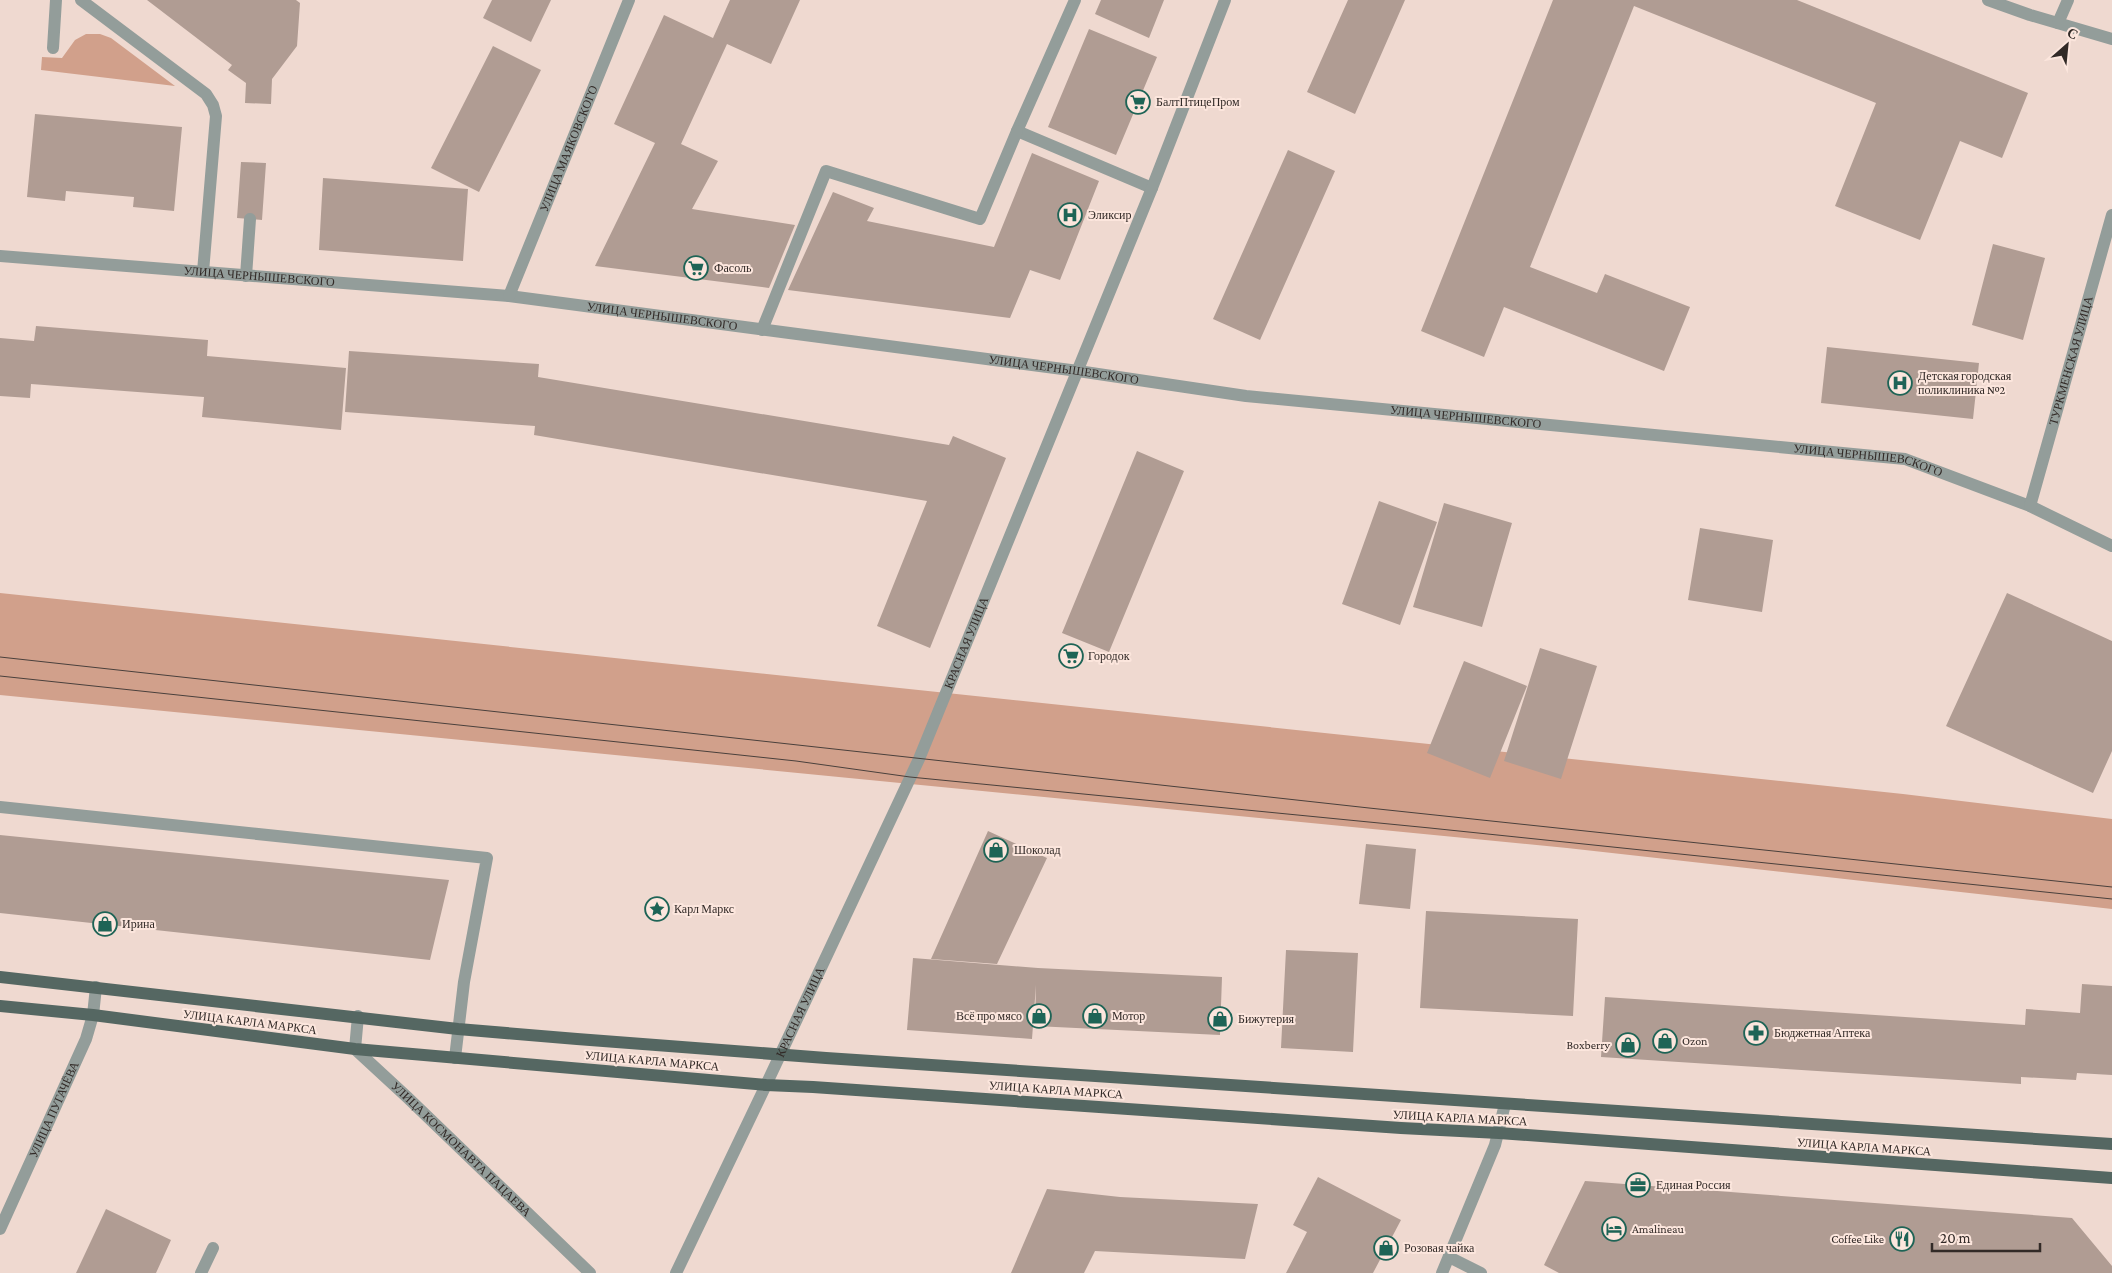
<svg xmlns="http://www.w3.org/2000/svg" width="2112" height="1273" font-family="'Crimson Pro',serif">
  <rect width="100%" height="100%" fill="#efd9d0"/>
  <path fill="#d1a08b" d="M86 34H100L111 38 175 86 41 70 42 57 62 58 75 40Z
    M0 593 1903 794 2112 819V909L1567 848 0 695Z"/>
  <path fill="#b09c93" d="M147 0H296L300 3 297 46 272 79 271 104 245 103 246 83 228 70 232 65Z
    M492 0H551L531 42 483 18Z
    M730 0H800L771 64 727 44 681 144 718 161 692 209 795 225 769 288 595 266 655 143 614 124 664 15 713 38Z
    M1101 0H1164L1149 38 1095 14Z
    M1348 0H1405L1355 114 1307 92Z
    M1553 0H1797L2028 93 2002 158 1960 141 1920 240 1835 206 1876 103 1634 6 1530 267 1597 293 1605 274 1690 307 1664 371 1504 307 1484 357 1421 331Z
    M1089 29 1157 57 1116 155 1048 127Z
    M493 46 541 70 479 192 431 168Z
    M35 114 182 127 174 211 133 207 134 197 66 191 65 201 27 197Z
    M1288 150 1335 171 1260 340 1213 319Z
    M1032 153 1099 181 1060 280 1030 270 1010 318 788 290 833 192 874 208 867 221 994 247Z
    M241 162 266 163 262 220 237 218Z
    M323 178 468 189 463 261 319 250Z
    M1993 244 2045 258 2023 340 1972 325Z
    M36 326 208 340 207 356 346 368 341 430 202 417 204 397 31 384 30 398 0 396V338L34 341Z
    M1827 347 1979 363 1973 419 1821 403Z
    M349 351 539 364 538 377 949 445 953 436 1006 458 930 648 877 626 927 501 534 435 535 426 345 412Z
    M1137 451 1184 471 1109 652 1062 633Z
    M1379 501 1437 522 1400 625 1342 604Z
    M1444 503 1512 523 1482 627 1413 607Z
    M1700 528 1773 540 1762 612 1688 600Z
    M2007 593 2112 641V751L2093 793 1946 726Z
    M1540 648 1597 666 1561 779 1504 761Z
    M1464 661 1527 686 1490 778 1427 753Z
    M988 831 1047 858 997 964 931 959Z
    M0 835 449 880 430 960 0 913Z
    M1366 844 1416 849 1410 909 1359 904Z
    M1426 911 1578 919 1573 1016 1420 1008Z
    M1286 950 1358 953 1353 1052 1281 1048Z
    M913 958 1038 968 1222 977 1220 1035 1035 1026 1036 985 1032 1039 907 1030Z
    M2082 984 2112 986V1075L2077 1073 2076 1080 2021 1077V1084L1601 1057 1605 997 2025 1025 2026 1009 2080 1013Z
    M1318 1177 1401 1220 1373 1273H1286L1307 1232 1293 1225Z
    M1585 1181 2072 1218 2112 1266V1273H1559L1544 1265Z
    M1047 1189 1120 1197 1258 1204 1245 1259 1095 1251 1084 1273H1011Z
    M106 1209 171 1240 156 1273H76Z"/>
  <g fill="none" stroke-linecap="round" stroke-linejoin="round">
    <g stroke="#939d9a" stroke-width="12">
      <path d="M81 0 206 94 213 105 216 116 203 272"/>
      <path d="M1075 0 1017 131 1152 188"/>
      <path d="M1988 0 2030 15 2112 39"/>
      <path d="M2058 23 2068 0"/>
      <path d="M53 48 56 0"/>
      <path id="s1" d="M0 256 509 296 1078 371 1246 396 1905 459 2030 506 2112 546"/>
      <path d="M246 276 250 219"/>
      <path id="s2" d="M509 296 629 0"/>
      <path d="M762 330 826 171 980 219 1017 131"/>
      <path id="s3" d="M2030 506 2112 215"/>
      <path d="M0 807 487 858 464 982 455 1058"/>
      <path id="s4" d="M358 1016 355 1049 407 1097 590 1273"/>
      <path id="s5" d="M0 1229 86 1039 93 1015 96 987"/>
      <path d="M1449 1257 1481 1273"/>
      <path d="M201 1273 213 1248"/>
      <path id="s6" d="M676 1273 766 1085 919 759 1152 188 1225 0"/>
      <path d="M1442 1273 1495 1145 1505 1104"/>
    </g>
    <path stroke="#556762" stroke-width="12" d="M0 977 458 1029 577 1039 826 1058 2112 1144
      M0 1006 93 1015 355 1049 766 1085 813 1087 1401 1128 1499 1133 2112 1178"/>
    <path stroke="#4a403c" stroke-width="1" d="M0 657 1369 808 2112 887
      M0 676 796 761 910 777 1430 828 2112 899"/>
  </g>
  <defs>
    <g id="supermarket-ring" transform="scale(1.25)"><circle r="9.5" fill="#fce6dd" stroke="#1e6456" stroke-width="1.5"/><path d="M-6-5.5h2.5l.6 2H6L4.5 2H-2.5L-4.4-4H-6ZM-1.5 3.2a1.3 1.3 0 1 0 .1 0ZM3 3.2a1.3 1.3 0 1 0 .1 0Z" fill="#1e6456"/></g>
    <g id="hospital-ring" transform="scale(1.25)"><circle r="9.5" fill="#fce6dd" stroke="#1e6456" stroke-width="1.5"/><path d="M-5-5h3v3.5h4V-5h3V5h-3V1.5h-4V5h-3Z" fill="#1e6456"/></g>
    <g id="shop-ring" transform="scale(1.25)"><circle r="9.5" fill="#fce6dd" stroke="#1e6456" stroke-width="1.5"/><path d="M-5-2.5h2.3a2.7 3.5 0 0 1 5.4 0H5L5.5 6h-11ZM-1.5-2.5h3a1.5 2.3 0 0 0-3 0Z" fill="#1e6456"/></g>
    <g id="sight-ring" transform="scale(1.25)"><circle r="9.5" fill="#fce6dd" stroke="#1e6456" stroke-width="1.5"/><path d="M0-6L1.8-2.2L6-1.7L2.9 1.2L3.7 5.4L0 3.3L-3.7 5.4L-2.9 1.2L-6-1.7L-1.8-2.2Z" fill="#1e6456"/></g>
    <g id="pharmacy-ring" transform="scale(1.25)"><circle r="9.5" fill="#fce6dd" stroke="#1e6456" stroke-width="1.5"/><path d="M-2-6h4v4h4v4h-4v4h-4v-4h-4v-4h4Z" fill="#1e6456"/></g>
    <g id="office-ring" transform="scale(1.25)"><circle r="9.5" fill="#fce6dd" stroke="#1e6456" stroke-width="1.5"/><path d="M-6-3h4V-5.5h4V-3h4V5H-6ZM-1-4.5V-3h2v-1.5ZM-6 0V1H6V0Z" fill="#1e6456"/></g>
    <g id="hotel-ring" transform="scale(1.25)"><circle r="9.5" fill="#fce6dd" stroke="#1e6456" stroke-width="1.5"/><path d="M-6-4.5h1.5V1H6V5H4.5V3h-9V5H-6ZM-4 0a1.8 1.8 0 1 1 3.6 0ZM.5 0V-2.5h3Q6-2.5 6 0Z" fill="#1e6456"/></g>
    <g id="restaurant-ring" transform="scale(1.25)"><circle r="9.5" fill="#fce6dd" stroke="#1e6456" stroke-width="1.5"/><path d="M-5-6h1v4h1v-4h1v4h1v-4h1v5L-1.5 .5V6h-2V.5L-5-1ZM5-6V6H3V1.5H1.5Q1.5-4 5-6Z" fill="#1e6456"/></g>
  </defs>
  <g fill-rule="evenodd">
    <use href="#supermarket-ring" x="1138" y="102"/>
    <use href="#hospital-ring" x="1070" y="215"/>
    <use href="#supermarket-ring" x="696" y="268"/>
    <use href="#hospital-ring" x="1900" y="383"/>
    <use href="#supermarket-ring" x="1071" y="656"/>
    <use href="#shop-ring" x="996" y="850"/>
    <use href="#sight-ring" x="657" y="909"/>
    <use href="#shop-ring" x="105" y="924"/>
    <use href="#shop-ring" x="1039" y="1016"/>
    <use href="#shop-ring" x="1095" y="1016"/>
    <use href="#shop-ring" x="1220" y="1019"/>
    <use href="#pharmacy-ring" x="1756" y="1033"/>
    <use href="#shop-ring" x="1665" y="1041"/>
    <use href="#shop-ring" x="1628" y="1045"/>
    <use href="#office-ring" x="1638" y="1185"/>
    <use href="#hotel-ring" x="1614" y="1229"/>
    <use href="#restaurant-ring" x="1902" y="1239"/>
    <use href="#shop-ring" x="1386" y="1248"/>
  </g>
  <g text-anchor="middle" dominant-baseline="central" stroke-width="4" stroke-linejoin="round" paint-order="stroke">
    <g font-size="12" fill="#322a27" stroke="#fce6dd" text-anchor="start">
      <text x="1156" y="102">БалтПтицеПром</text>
      <text x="1088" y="215">Эликсир</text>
      <text x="714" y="268">Фасоль</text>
      <text x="1918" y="376">Детская городская<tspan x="1918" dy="14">поликлиника №2</tspan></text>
      <text x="1088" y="656">Городок</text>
      <text x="1014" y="850">Шоколад</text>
      <text x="674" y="909">Карл Маркс</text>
      <text x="122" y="924">Ирина</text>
      <text x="1022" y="1016" text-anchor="end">Всё про мясо</text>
      <text x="1112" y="1016">Мотор</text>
      <text x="1238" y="1019">Бижутерия</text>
      <text x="1774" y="1033">Бюджетная Аптека</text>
      <text x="1682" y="1041">Ozon</text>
      <text x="1610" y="1045" text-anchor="end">Boxberry</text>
      <text x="1656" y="1185">Единая Россия</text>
      <text x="1632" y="1229">Amalineau</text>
      <text x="1884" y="1239" text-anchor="end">Coffee Like</text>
      <text x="1404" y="1248">Розовая чайка</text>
    </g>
    <g font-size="12" fill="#322a27" stroke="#fce6dd">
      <text stroke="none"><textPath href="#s2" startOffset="159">УЛИЦА МАЯКОВСКОГО</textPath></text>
      <text stroke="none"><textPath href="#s1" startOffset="260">УЛИЦА ЧЕРНЫШЕВСКОГО</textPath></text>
      <text stroke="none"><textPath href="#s1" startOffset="665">УЛИЦА ЧЕРНЫШЕВСКОГО</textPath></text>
      <text stroke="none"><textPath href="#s3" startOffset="151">ТУРКМЕНСКАЯ УЛИЦА</textPath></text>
      <text stroke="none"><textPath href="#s1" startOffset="1070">УЛИЦА ЧЕРНЫШЕВСКОГО</textPath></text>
      <text stroke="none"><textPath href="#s1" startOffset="1475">УЛИЦА ЧЕРНЫШЕВСКОГО</textPath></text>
      <text stroke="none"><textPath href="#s1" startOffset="1880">УЛИЦА ЧЕРНЫШЕВСКОГО</textPath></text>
      <text stroke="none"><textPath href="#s6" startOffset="694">КРАСНАЯ УЛИЦА</textPath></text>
      <text stroke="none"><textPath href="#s6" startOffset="289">КРАСНАЯ УЛИЦА</textPath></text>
      <text transform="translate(250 1022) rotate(7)">УЛИЦА КАРЛА МАРКСА</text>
      <text transform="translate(652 1061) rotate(5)">УЛИЦА КАРЛА МАРКСА</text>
      <text transform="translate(1056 1090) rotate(4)">УЛИЦА КАРЛА МАРКСА</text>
      <text stroke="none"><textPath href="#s5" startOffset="131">УЛИЦА ПУГАЧЁВА</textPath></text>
      <text transform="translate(1460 1118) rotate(3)">УЛИЦА КАРЛА МАРКСА</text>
      <text transform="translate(1864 1147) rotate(4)">УЛИЦА КАРЛА МАРКСА</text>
      <text stroke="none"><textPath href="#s4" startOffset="179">УЛИЦА КОСМОНАВТА ПАЦАЕВА</textPath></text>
    </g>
  </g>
  <g transform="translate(2067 45) rotate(27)" stroke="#fce6dd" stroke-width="4" paint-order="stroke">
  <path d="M0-4L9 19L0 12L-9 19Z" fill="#322a27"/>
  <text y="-8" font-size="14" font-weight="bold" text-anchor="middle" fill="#322a27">С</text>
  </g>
  <path d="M1932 1243v8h108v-8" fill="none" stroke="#322a27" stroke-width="2.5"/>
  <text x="1940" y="1243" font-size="15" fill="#322a27" stroke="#fce6dd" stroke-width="4" paint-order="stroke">20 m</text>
</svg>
